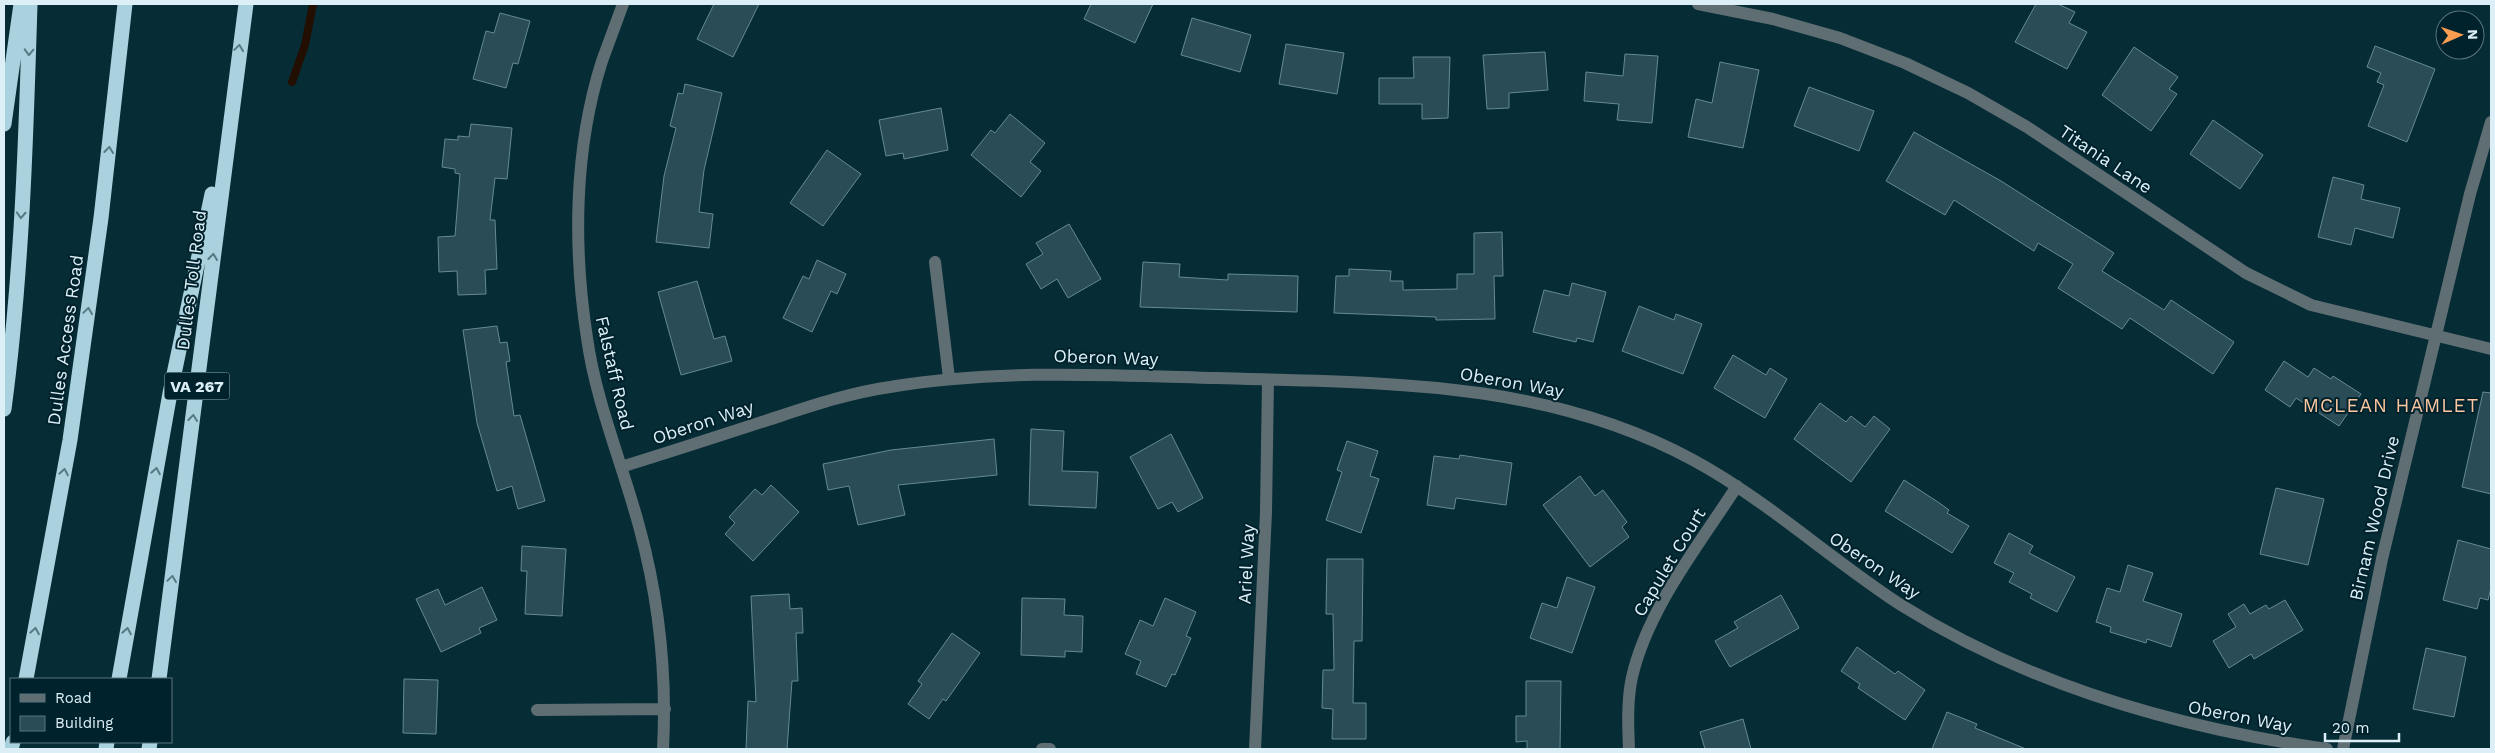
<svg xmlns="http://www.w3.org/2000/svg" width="2495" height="753" font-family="'Work Sans',sans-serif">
  <rect width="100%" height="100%" fill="#062c36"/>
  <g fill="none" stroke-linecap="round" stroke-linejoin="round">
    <path stroke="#220f02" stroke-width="8" d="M292 82 305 45 313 4"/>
  </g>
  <path fill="#294c57" stroke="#658a95" d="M714 4H759L733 57 697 39Z
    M1091 4H1153L1135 43 1084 19Z
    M2036 4H2058L2075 12 2069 23 2087 32 2067 69 2015 42Z
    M500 13 530 21 518 64 513 63 506 88 473 79 486 31 494 33Z
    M1192 18 1251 35 1240 72 1181 55Z
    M1286 44 1344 53 1337 94 1279 84Z
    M2375 46 2435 69 2407 142 2368 126 2384 85 2377 82 2381 73 2367 67Z
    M2134 47 2178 77 2169 89 2177 94 2151 131 2102 95Z
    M1545 52 1548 90 1509 93V108L1487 109 1483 55Z
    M1625 54 1658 56 1652 123 1617 120 1619 104 1584 101 1586 72 1623 76Z
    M1413 57H1450L1448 118 1422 119V104H1379V78H1414Z
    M1720 62 1759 70 1743 148 1688 137 1696 99 1712 103Z
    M685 84 722 93 704 170 699 212 713 214 709 248 656 242 664 176 676 128 670 126 678 93 683 94Z
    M1809 87 1874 111 1859 151 1794 126Z
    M941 108 948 150 904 159 903 153 886 156 879 120Z
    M1010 114 1045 143 1030 162 1041 171 1021 197 971 155 991 130 995 133Z
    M2213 120 2263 155 2240 189 2190 154Z
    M471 124 512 128 507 179 495 178 490 220H495L497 269 485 270 486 294 458 295 457 271 439 272 438 237 455 236 460 174 455 173V169L442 167 445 139 458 140V136L469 137Z
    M1914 132 2001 181 2114 253 2102 271 2164 310 2171 300 2234 342 2213 374 2130 318 2122 329 2058 288 2073 264 2038 243 2034 251 1954 200 1945 215 1886 181Z
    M827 150 861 174 823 226 790 203Z
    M2333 177 2364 185 2361 199 2400 208 2393 238 2355 228 2351 245 2318 237Z
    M1069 224 1101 279 1068 298 1057 279 1041 289 1026 264 1043 254 1036 243Z
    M1502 232 1503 276H1494L1495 319 1436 320V317L1334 313 1336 276H1349V269L1391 271 1390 281H1403V290L1457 289V274H1474V233Z
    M817 260 846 274 837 294 831 291 812 332 783 318 803 276 809 279Z
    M1143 262 1180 264 1179 277 1228 280V274L1298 276 1297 312 1140 307Z
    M697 281 714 339 725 336 732 361 681 375 658 292Z
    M1572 283 1606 292 1593 342 1577 338 1576 342 1533 332 1544 290 1569 296Z
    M1639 306 1674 320 1676 314 1702 324 1683 374 1622 351Z
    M497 326 500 343 507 342 510 361 506 362 514 416 520 415 545 501 518 509 512 486 497 491 477 423 463 330Z
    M1733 355 1766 375 1770 368 1787 379 1765 418 1714 388Z
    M2284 361 2308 377 2314 368 2331 379 2333 376 2361 394 2339 426 2296 398 2290 407 2265 390Z
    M2483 392 2491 393V494L2462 487Z
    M1820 403 1846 422 1851 416 1865 427 1874 416 1890 429 1851 482 1794 439Z
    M1031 429 1064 431 1062 471 1098 472 1096 508 1029 505Z
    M1171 434 1203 498 1178 512 1172 502 1158 509 1130 457Z
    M994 439 997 475 898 485 905 515 858 525 849 486 828 490 823 464 891 450Z
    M1347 441 1378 451 1370 476 1379 479 1361 533 1326 520 1342 472 1337 470Z
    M1460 455 1512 463 1506 505 1456 498 1454 509 1427 505 1434 456 1459 459Z
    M1580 476 1595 496 1603 490 1627 522 1622 527 1629 537 1590 567 1543 505Z
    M1904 480 1938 502 1949 510 1947 513 1969 526 1952 553 1885 511Z
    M771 485 799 512 753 561 725 534 735 523 729 517 755 489 762 495Z
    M2276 488 2324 499 2308 565 2260 554Z
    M2009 533 2033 546 2029 553 2075 577 2057 612 2030 598 2032 594 2009 582 2014 573 1994 563Z
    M2458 540 2491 549V588L2488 600 2480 598 2477 609 2443 600Z
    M522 546 566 549 562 616 525 614 527 571H521Z
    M1327 559H1363L1362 641H1354L1353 703H1366V739H1332L1333 709 1322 708 1323 670H1334L1333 614H1326Z
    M2128 565 2153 573 2143 601 2182 614 2171 647 2147 639 2146 643 2110 632 2111 627 2096 622 2107 588 2120 592Z
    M1567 577 1595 587 1572 653 1530 638 1542 603 1557 608Z
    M482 587 497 620 479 628 481 633 441 652 416 599 438 589 445 605Z
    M789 594 790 609 802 608 803 633H796L798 681H792L787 749H746L748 701 756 702 751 596Z
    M1781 595 1799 628 1730 667 1715 641 1738 628 1734 622Z
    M1022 598 1065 599 1064 615 1083 616 1082 652 1065 651V657L1021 655Z
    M1165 598 1196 612 1186 636 1191 638 1175 675 1172 674 1166 687 1136 674 1141 661 1125 654 1140 620 1153 626Z
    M2285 600 2303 630 2254 659 2251 654 2229 668 2213 641 2236 627 2228 614 2244 604 2250 614 2266 605 2269 609Z
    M952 633 980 653 946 701 943 699 929 719 908 704 922 684 918 681Z
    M1857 647 1895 674 1898 671 1925 690 1905 720 1858 688 1860 684 1841 671Z
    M2426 648 2466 657 2454 717 2413 709Z
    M404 679 438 680 436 734 403 733Z
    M1526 681H1561L1560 749H1527V741L1516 742V716H1526Z
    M1947 712 1977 724 1975 728 2026 749H1932Z
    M1743 719 1751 749H1705L1700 732Z"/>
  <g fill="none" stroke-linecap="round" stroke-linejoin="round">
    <path stroke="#5f6e73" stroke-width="12" d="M623 4C616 23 609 42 602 61 574 149 573 247 587 338 596 402 622 463 639 526 659 599 667 673 663 749
      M1698 4 1773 19 1840 38 1905 63 1968 93 2027 127 2246 273 2311 305 2491 349
      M935 262 949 378
      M621 467C670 452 719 436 768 420 808 407 848 393 890 387 998 369 1107 375 1216 378 1381 383 1543 379 1693 460 1767 500 1830 559 1901 605 2030 686 2177 728 2327 749
      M537 710 665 709
      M1042 749H1050
      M1255 749 1266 512 1268 380
      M1629 749C1628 725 1627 700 1632 677 1648 608 1699 545 1737 486
      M2343 749 2382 559 2470 194 2491 122"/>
    <path stroke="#aad1de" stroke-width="15" d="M4 124 21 4
      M4 409C22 275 26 139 30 4
      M26 679 70 440 101 218 125 4
      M119 679 170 393 212 194
      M159 679 246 4
      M11 749 13 742
      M106 749 107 742
      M149 749 150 742"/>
  </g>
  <defs><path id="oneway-chevron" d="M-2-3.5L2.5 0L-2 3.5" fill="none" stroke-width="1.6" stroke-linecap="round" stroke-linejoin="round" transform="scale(1.25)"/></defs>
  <g stroke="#557a85">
    <use href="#oneway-chevron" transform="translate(239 48) rotate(-82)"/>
    <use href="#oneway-chevron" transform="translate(29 52) rotate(92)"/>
    <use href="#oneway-chevron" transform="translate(109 150) rotate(-83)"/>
    <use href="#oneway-chevron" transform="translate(21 215) rotate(93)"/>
    <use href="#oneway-chevron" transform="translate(213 257) rotate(-83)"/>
    <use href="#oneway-chevron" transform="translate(88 311) rotate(-82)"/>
    <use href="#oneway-chevron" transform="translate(193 418) rotate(-83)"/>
    <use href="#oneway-chevron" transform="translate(156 471) rotate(-80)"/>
    <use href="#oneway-chevron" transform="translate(64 472) rotate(-80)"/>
    <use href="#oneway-chevron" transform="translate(172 579) rotate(-82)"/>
    <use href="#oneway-chevron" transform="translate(35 631) rotate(-80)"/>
    <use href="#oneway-chevron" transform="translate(127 631) rotate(-80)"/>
  </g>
  <g text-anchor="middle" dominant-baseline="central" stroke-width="4" stroke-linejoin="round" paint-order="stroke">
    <rect fill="#00222c" stroke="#9ab2b9" stroke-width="1" x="164.5" y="372.5" width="65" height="27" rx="4"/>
    <g font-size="16" font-weight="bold" fill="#dceff6">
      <text x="197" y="386">VA 267</text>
    </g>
    <g font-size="18" fill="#dceff6" stroke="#00222c">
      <text transform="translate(2106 159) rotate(34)">Titania Lane</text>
      <text transform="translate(191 280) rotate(-83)">Dulles Toll Road</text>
      <text transform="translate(65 340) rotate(-82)">Dulles Access Road</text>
      <text transform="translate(1106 357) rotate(2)">Oberon Way</text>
      <text transform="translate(615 373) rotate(77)">Falstaff Road</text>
      <text transform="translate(1512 382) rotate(10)">Oberon Way</text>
      <text transform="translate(703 422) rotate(-18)">Oberon Way</text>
      <text transform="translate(2374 518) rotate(-77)">Birnam Wood Drive</text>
      <text transform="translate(1669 562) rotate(-59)">Capulet Court</text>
      <text transform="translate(1246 564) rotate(-87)">Ariel Way</text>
      <text transform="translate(1875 565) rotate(34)">Oberon Way</text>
      <text transform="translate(2240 716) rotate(11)">Oberon Way</text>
    </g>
    <g font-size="19" letter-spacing="1" fill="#fdc8a1" stroke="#00222c">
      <text x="2391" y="405">MCLEAN HAMLET</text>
    </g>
  </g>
  <rect width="2495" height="753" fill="none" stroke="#dceff6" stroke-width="10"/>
  <rect x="10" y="678" width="162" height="65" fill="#00222c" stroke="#58747d"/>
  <rect x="20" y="694" width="25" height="8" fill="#5f6e73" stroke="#58747d"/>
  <text x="55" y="703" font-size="15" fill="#dceff6">Road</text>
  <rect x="20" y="716" width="25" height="15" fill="#294c57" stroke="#58747d"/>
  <text x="55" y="728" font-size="15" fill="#dceff6">Building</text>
  <g transform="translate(2460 35) rotate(88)"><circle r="24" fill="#00222c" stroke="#58747d"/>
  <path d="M0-4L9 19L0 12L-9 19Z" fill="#fc9e52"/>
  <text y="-8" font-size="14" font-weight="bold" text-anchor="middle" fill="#dceff6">N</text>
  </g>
  <path d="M2325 733v8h74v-8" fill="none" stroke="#dceff6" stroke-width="2.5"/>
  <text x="2332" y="733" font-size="15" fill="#dceff6" stroke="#00222c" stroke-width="4" paint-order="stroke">20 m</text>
</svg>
